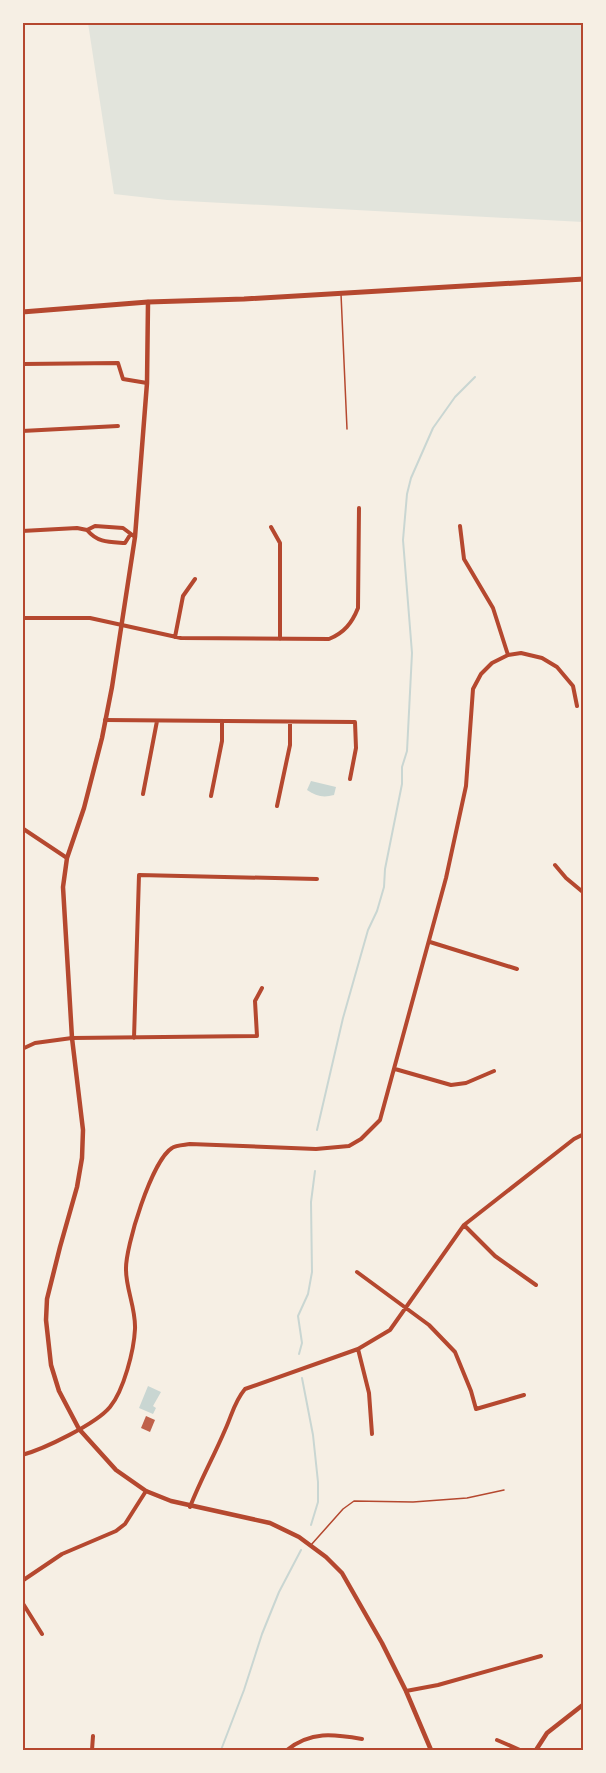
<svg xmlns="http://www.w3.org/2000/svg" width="606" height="1773" font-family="'Space Grotesk',sans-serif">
  <rect width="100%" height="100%" fill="#f6efe4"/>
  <path fill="#e2e4dc" d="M88 23H583V222L167 200 114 194Z"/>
  <path fill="#c9d6d2" d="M311 781 336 787 334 795C323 798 316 796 307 790Z
    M148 1386 161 1392 153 1406 156 1408 153 1414 139 1408Z"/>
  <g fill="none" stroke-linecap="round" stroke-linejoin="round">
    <path stroke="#c9d6d2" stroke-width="2" d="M317 1130 343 1018 368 930 377 911 384 887 385 869 402 784V767L407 751 412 653 403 540 407 494 411 478 433 428 455 397 475 377
      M299 1354 302 1343 298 1316 308 1294 312 1272 311 1202 315 1171
      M302 1378 313 1435 318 1482V1502L311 1525
      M221 1750 244 1690 262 1634 279 1592 301 1550"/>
  </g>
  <path fill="#bf614a" d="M146 1416 155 1420 150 1432 141 1428Z"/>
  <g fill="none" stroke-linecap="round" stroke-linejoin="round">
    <path stroke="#b5482f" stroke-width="1.5" d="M341 294 347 429
      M311 1545 343 1509 354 1501 413 1502 467 1498 504 1490"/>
    <path stroke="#b5482f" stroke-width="4" d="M23 364 118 363 123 379 147 383
      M22 431 118 426
      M460 526 464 559 493 608 508 655
      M271 527 280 543V639
      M87 530C98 543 109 542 125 543L130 535
      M22 531 77 528 87 530 95 526 123 528 135 537
      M22 618H90L181 638 329 639C344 633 352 623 358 608L359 508
      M175 637 183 596 195 579
      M105 720 355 722 356 748 350 779
      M143 794 157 721
      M211 796 222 741V721
      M277 806 290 745V722
      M22 828 67 858
      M555 865 566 878 584 893
      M430 942 517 969
      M134 1038 139 875 317 879
      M22 1049 35 1043 72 1038 257 1036 255 1001 262 988
      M395 1069 451 1085 466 1083 494 1071
      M464 1225 495 1256 536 1285
      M357 1272 429 1325 455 1352 471 1391 476 1409 524 1395
      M358 1349 369 1393 372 1434
      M22 1455C44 1449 96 1424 110 1407 124 1390 134 1350 135 1329 136 1309 126 1289 126 1270 125 1247 152 1160 172 1148 176 1145 185 1145 190 1144L316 1149 349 1146 361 1139 380 1120 446 878 466 786 473 689 481 674 492 663 508 655 521 653 542 658 557 667 573 686 577 706
      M190 1507C200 1481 214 1456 225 1430 232 1415 234 1402 245 1389L358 1349 390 1330 464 1225 574 1139 584 1134
      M22 1581 62 1554 116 1531 125 1524 146 1491
      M22 1602 42 1634
      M406 1691 438 1685 541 1656
      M497 1740 520 1750
      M92 1750 93 1736
      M287 1750C311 1731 333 1734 362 1739"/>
    <path stroke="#b5482f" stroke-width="4.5" d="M148 302 147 383 135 537 112 687 102 738 84 808 67 858 63 887 72 1038 83 1130 82 1158 77 1187 60 1247 47 1299 46 1320 51 1365 59 1391 79 1429 116 1470 146 1491 171 1501 270 1523 299 1537 326 1557 342 1573 382 1643 406 1691 431 1750
      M536 1750 547 1733 584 1704"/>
    <path stroke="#b5482f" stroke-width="5" d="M22 312 148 302 244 299 584 279"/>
  </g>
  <rect width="606" height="1773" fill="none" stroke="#f6efe4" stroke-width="48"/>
  <rect x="24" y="24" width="558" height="1725" fill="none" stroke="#b5482f" stroke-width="2"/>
</svg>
